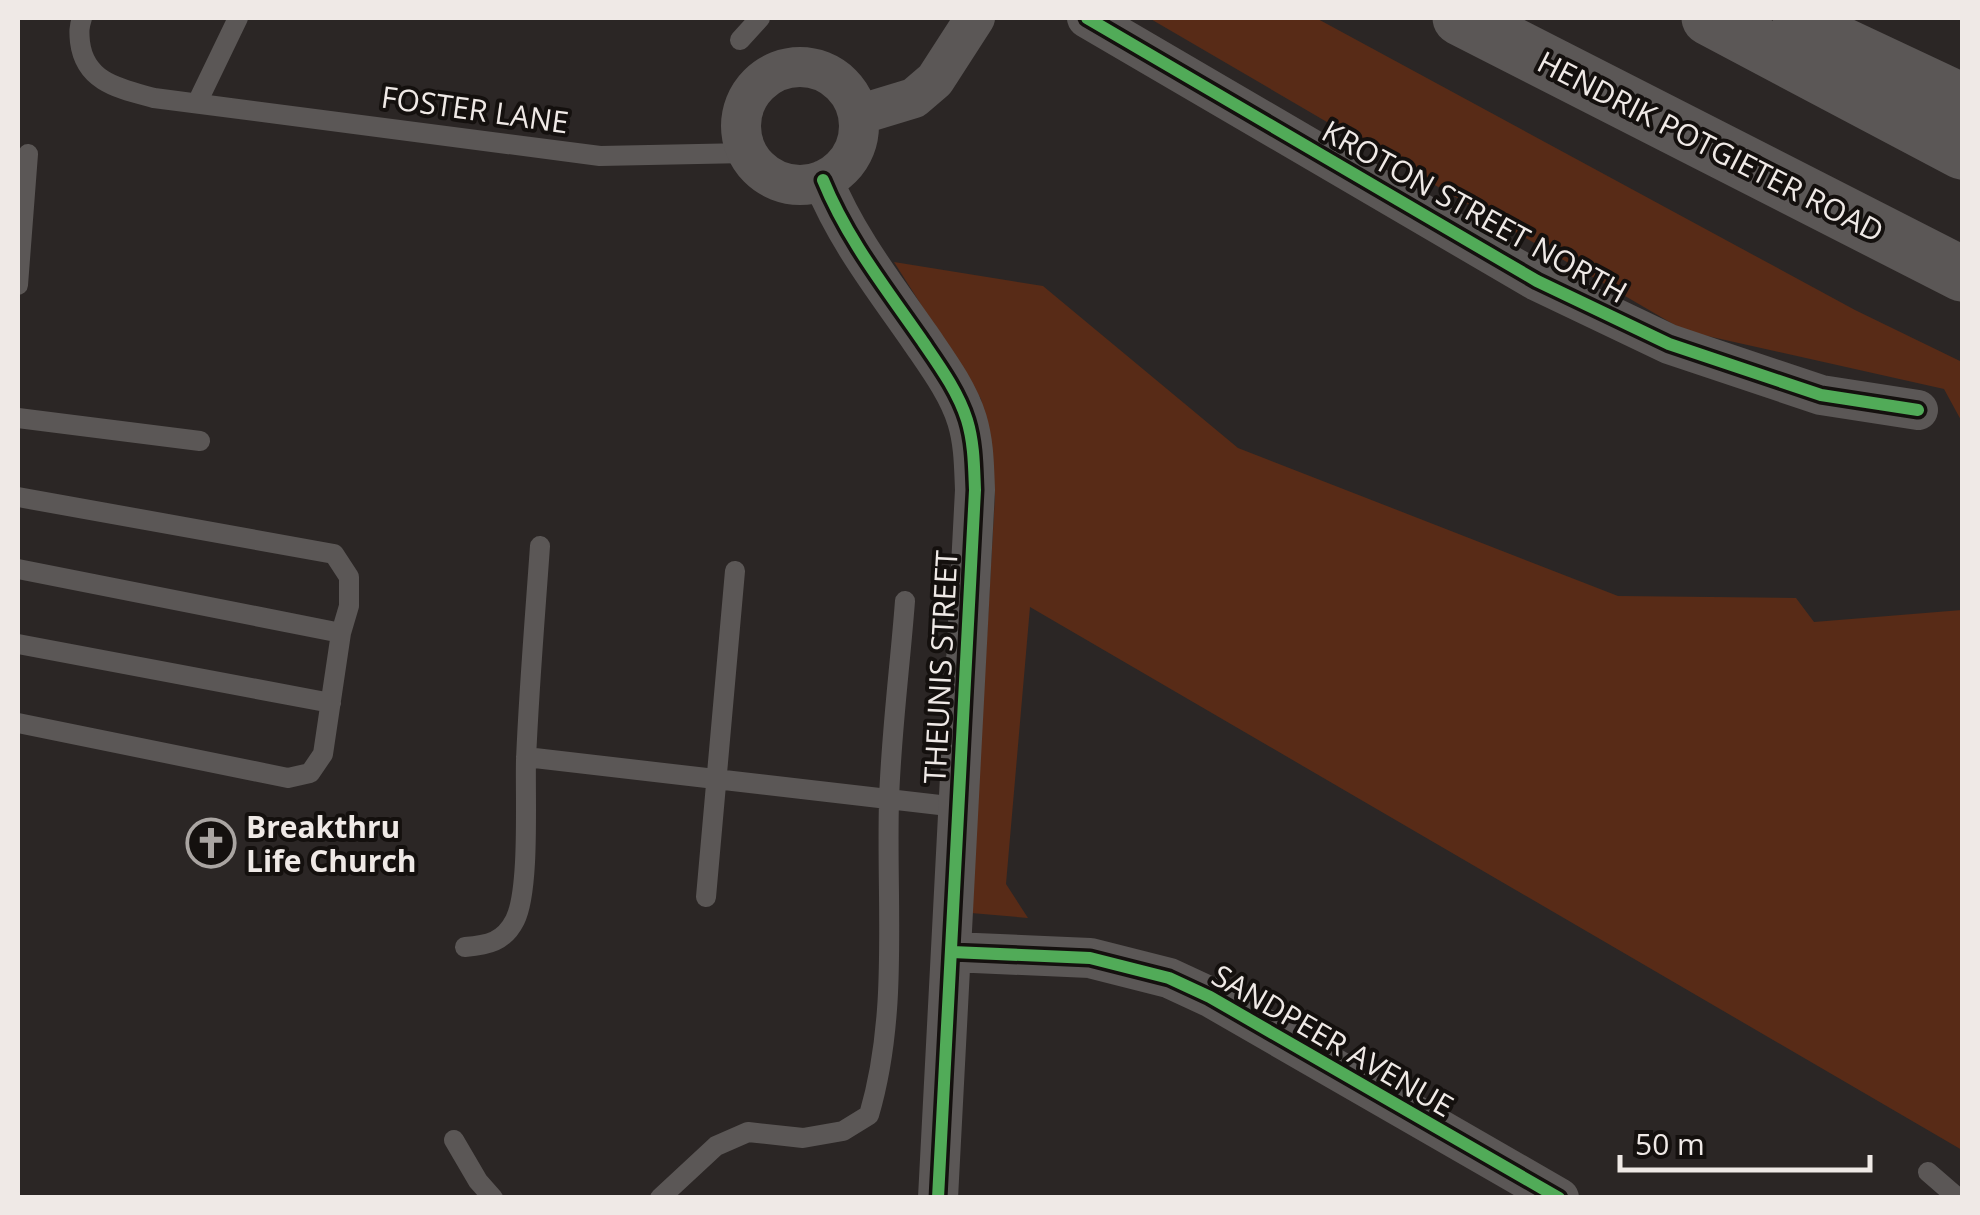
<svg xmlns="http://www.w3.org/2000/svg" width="1980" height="1215" font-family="'Open Sans',sans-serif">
  <rect width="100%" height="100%" fill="#2b2625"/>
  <path fill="#582b17" d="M1149 18H1316L1855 310 1962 362V422L1944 389 1685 331Z
    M894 262 1043 286 1238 448 1618 596 1796 598 1814 622 1962 610V1150L1030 607 1006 884 1028 918 971 913 995 496 981 399Z"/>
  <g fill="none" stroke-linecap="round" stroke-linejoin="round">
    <path stroke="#5b5756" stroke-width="20" d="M82 18C79 27 79 32 80 42 85 83 121 89 154 98L600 156 747 153
      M740 40 760 18
      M197 103 238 18
      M18 285 28 154
      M18 418 200 441
      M18 497 334 554 349 577V606L341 633 323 754 310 773 288 778 18 723
      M18 569 341 633
      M18 644 331 703
      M526 757 957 807
      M706 897 735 571
      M465 947C488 945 504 942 515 920 530 890 525 796 526 760 529 688 535 617 540 546
      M454 1140 478 1181 493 1198
      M1928 1172 1958 1198
      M660 1198 716 1146 748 1132 803 1138 843 1131 869 1115C899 1013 886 905 889 801 891 734 900 667 905 601"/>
    <path stroke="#5b5756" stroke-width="40" d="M1087 18 1537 281 1669 344 1821 395 1918 410
      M741 126a59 59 0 1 1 118 0a59 59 0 1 1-118 0Z
      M858 115 914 98 935 80 975 18
      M823 180C847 239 885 287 921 339 938 364 958 391 967 420 974 443 974 466 975 490L938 1198
      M952 952 1090 958 1169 978 1210 997 1559 1198"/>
    <path stroke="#5b5756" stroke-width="55" d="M1460 18 1962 274
      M1709 18 1962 152
      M1800 25 1962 101"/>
    <g stroke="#14100e" stroke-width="19">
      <path id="cycleway" d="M1087 18 1537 281 1669 344 1821 395 1918 410
        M823 180C847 239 885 287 921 339 938 364 958 391 967 420 974 443 974 466 975 490L938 1198
        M952 952 1090 958 1169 978 1210 997 1559 1198"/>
    </g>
    <use href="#cycleway" stroke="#51ab58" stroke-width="12"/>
  </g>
  <defs>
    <g id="church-ring" transform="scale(2.5)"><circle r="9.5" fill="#14100e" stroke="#aaa5a2" stroke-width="1.5"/><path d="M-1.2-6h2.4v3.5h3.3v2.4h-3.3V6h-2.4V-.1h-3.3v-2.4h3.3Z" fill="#aaa5a2"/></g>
  </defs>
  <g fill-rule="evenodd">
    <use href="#church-ring" x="211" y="843"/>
  </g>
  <g text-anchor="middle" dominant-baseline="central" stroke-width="8" stroke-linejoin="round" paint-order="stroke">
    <g font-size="30" fill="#efe9e6" stroke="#14100e">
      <text transform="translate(475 109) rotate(8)">FOSTER LANE</text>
      <text transform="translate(1711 146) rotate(27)">HENDRIK POTGIETER ROAD</text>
      <text transform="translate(1475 211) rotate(29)">KROTON STREET NORTH</text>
      <text transform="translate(940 667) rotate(-87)">THEUNIS STREET</text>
      <text transform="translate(1333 1040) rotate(30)">SANDPEER AVENUE</text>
    </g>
    <g font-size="30" font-weight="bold" fill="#efe9e6" stroke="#14100e" text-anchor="start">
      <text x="246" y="826">Breakthru<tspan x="246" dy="34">Life Church</tspan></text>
    </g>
  </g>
  <rect width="1980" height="1215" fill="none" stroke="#efe9e6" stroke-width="40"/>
  <path d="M1620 1155v15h250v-15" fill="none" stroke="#efe9e6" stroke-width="5"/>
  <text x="1635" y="1155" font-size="30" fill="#efe9e6" stroke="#14100e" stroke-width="8" paint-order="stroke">50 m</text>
</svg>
